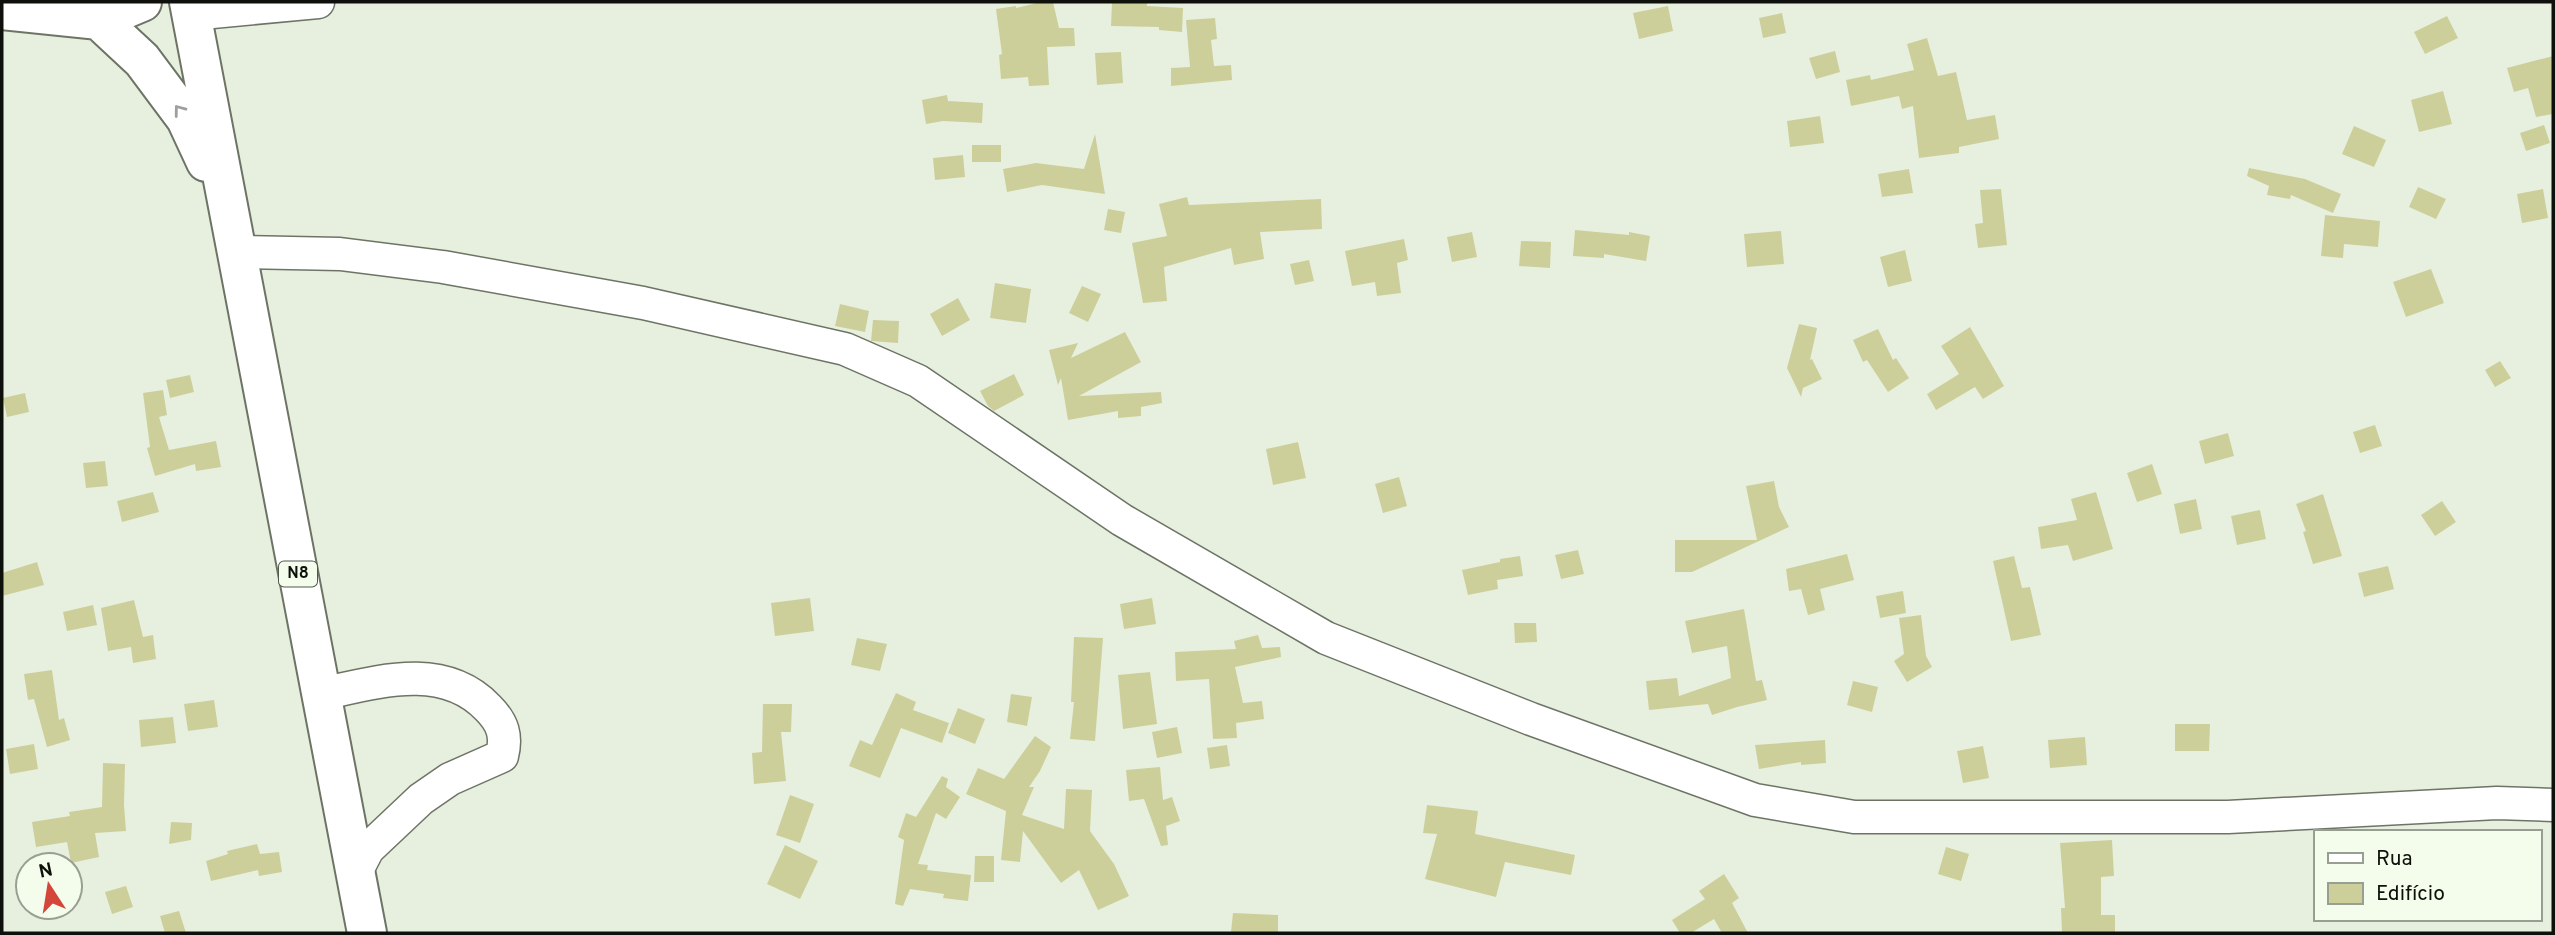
<svg xmlns="http://www.w3.org/2000/svg" width="2555" height="935" font-family="Overpass,sans-serif">
  <rect width="100%" height="100%" fill="#e7f0df"/>
  <path fill="#cdcf9a" d="M1041 2H1053L1059 28H1074L1075 46 1047 47 1049 85 1029 86 1028 77 1001 79 999 55 1002 54 996 9 1016 6V8Z
    M1112 2H1147V6L1183 8 1182 32 1159 30V27L1111 26Z
    M1668 6 1673 31 1639 39 1633 13Z
    M1782 13 1786 33 1763 38 1759 18Z
    M2447 16 2458 38 2425 54 2414 32Z
    M1215 18 1217 39 1211 40 1214 66 1231 65 1232 80 1171 86V68L1190 67 1186 20Z
    M1927 38 1938 76 1956 72 1967 120 1995 115 1999 139 1959 147V153L1919 158 1913 106 1902 109 1899 96 1851 106 1846 80 1870 75 1871 80 1914 70 1907 44Z
    M1835 51 1840 72 1816 79 1809 58Z
    M1121 52 1123 83 1097 85 1095 53Z
    M2553 56V114L2536 117 2528 88 2514 92 2507 68Z
    M2443 91 2452 124 2419 132 2411 100Z
    M947 95 948 101 983 103 982 123 943 121 926 124 922 100Z
    M1820 116 1824 143 1790 147 1787 121Z
    M2544 125 2550 143 2526 151 2520 133Z
    M2354 126 2386 140 2374 167 2342 154Z
    M1095 134 1105 194 1042 185 1007 192 1003 169 1036 163 1084 169Z
    M972 145H1001V162H972Z
    M963 155 965 177 935 180 933 158Z
    M2249 168 2305 179 2341 194 2333 213 2291 195 2290 199 2267 195 2269 186 2247 176Z
    M1909 169 1913 193 1882 197 1878 174Z
    M2418 187 2446 199 2436 219 2409 207Z
    M2001 189 2007 245 1978 248 1975 224 1983 223 1980 190Z
    M2543 189 2548 218 2522 223 2517 194Z
    M1187 197 1189 205 1321 199 1322 229 1260 232 1264 259 1234 265 1231 248 1164 267 1167 301 1143 303 1132 243 1167 236 1159 204Z
    M1108 209 1125 212 1121 233 1104 230Z
    M2325 215 2380 221 2378 247 2344 244 2343 258 2321 256Z
    M1575 230 1629 235V232L1650 236 1646 261 1604 254V258L1573 256Z
    M1781 231 1784 264 1747 267 1744 234Z
    M1472 232 1477 257 1452 262 1447 237Z
    M1404 239 1408 260 1397 263 1401 293 1377 296 1375 282 1352 286 1345 251Z
    M1521 241 1551 242 1550 268 1519 266Z
    M1905 250 1912 281 1888 287 1880 257Z
    M1309 260 1314 281 1295 285 1290 264Z
    M2431 269 2444 303 2406 317 2393 282Z
    M995 283 1031 289 1026 323 990 318Z
    M1082 286 1101 294 1088 322 1069 313Z
    M958 298 970 320 942 336 930 314Z
    M840 304 869 311 865 332 835 326Z
    M873 320 899 321 898 343 871 341Z
    M1799 324 1817 328 1810 360 1812 359 1822 379 1803 388 1801 397 1787 368Z
    M1970 327 2004 386 1983 399 1975 387 1936 410 1927 394 1959 374 1941 346Z
    M1878 329 1893 360 1896 358 1909 378 1888 392 1867 360 1863 362 1853 340Z
    M1125 332 1141 362 1079 396 1161 392 1162 403 1141 407V416L1118 418V411L1068 420 1061 378 1058 385 1049 350 1078 343 1071 358Z
    M2500 361 2511 378 2495 387 2485 370Z
    M1014 374 1024 395 994 411 988 406 980 391Z
    M190 375 194 392 170 398 166 380Z
    M163 390 167 415 159 417 169 450 216 441 221 467 196 471 195 464 155 476 147 448 150 447 143 393Z
    M25 393 29 412 7 417 3 398Z
    M2375 425 2382 446 2360 453 2353 432Z
    M2228 433 2234 456 2205 464 2199 441Z
    M1298 442 1306 478 1273 485 1266 449Z
    M105 461 108 486 86 488 83 463Z
    M2152 464 2162 494 2137 502 2127 473Z
    M1399 477 1407 506 1383 513 1375 484Z
    M1774 481 1779 507 1789 527 1692 572H1675V540H1757L1746 486Z
    M153 492 159 512 122 522 117 501Z
    M2096 492 2113 549 2073 561 2068 545 2041 549 2038 527 2077 520 2071 499Z
    M2323 494 2342 556 2313 564 2303 532 2306 531 2296 504Z
    M2196 499 2202 529 2180 534 2174 504Z
    M2442 501 2456 522 2435 536 2421 515Z
    M2260 510 2266 539 2237 545 2231 516Z
    M1578 550 1584 574 1561 579 1555 555Z
    M1847 554 1854 580 1820 589 1825 610 1808 615 1801 589 1789 591 1786 569Z
    M1520 556 1523 576 1497 580 1498 589 1468 595 1462 570 1500 562V559Z
    M2014 556 2022 588 2030 587 2041 635 2011 641 1993 561Z
    M37 562 44 585 2 596V573Z
    M2388 566 2394 589 2364 597 2358 573Z
    M1903 591 1906 613 1880 618 1876 596Z
    M810 598 814 631 775 636 771 603Z
    M1152 598 1156 624 1124 629 1120 604Z
    M134 600 143 637 153 635 156 659 133 663 131 647 108 651 101 608Z
    M93 605 97 625 67 631 63 612Z
    M1744 609 1756 681 1762 680 1767 700 1737 707 1712 715 1708 704 1649 710 1646 681 1677 678 1679 696 1731 678 1727 646 1692 653 1685 621Z
    M1921 615 1926 656 1932 667 1907 682 1894 661 1904 654 1899 618Z
    M1514 623H1536L1537 642 1515 643Z
    M1258 635 1262 648 1280 647 1281 657 1235 667 1243 703 1262 701 1264 719 1236 723 1237 738 1213 739 1209 679 1176 681 1175 652 1236 649 1234 641Z
    M1074 637 1103 638 1095 741 1070 739 1074 702H1071Z
    M857 638 887 644 880 671 851 665Z
    M52 670 59 720 64 718 70 740 47 747 34 699 28 700 24 674Z
    M1150 672 1157 724 1123 729 1118 675Z
    M1853 681 1878 687 1872 712 1847 705Z
    M896 693 916 702 913 710 949 723 942 743 901 728 880 778 849 766 860 740 872 745Z
    M1011 694 1032 697 1027 726 1007 722Z
    M214 700 218 727 188 731 184 704Z
    M763 704H792L791 732H781L786 781 754 784 752 753 762 752Z
    M958 708 985 719 975 744 948 733Z
    M173 717 176 743 141 747 139 720Z
    M2175 724H2210L2209 751H2175Z
    M1177 727 1182 753 1157 758 1152 732Z
    M1035 736 1051 747 1040 771 1029 787H1034L1022 815 1064 829 1066 789 1092 790 1090 831 1114 864 1129 896 1098 910 1079 870 1061 883 1023 831 1020 862 1001 860 1006 811 966 794 978 768 1004 779Z
    M2085 737 2087 765 2050 768 2048 740Z
    M1825 740 1826 763 1801 765V762L1759 769 1755 745Z
    M34 744 38 769 10 774 6 749Z
    M1227 745 1230 766 1210 769 1207 748Z
    M1983 746 1989 778 1963 783 1957 751Z
    M103 763 125 764 124 805 126 831 95 833 99 857 71 863 67 842 36 847 32 822 70 816 69 812 102 807Z
    M1160 767 1163 800 1172 797 1180 821 1166 826 1168 845 1161 846 1144 799 1129 801 1126 770Z
    M942 776 948 779 946 787 960 797 946 819 936 813 918 864 928 865 927 870 971 875 968 901 943 898 944 894 910 889 903 906 895 904 904 840 898 837 906 813 916 817Z
    M790 795 814 804 800 843 776 835Z
    M1427 805 1478 811 1475 834 1575 855 1571 875 1505 862 1496 897 1425 879 1437 834 1423 833Z
    M171 822 192 823 191 840 169 844Z
    M2112 840 2114 876 2101 877V915H2115V933H2062L2061 908H2065L2060 843Z
    M257 844 260 854 279 852 282 872 259 876 258 870 211 881 206 861 228 854 227 851Z
    M785 845 818 861 800 899 767 884Z
    M1946 847 1969 854 1961 881 1938 874Z
    M975 856H994V882H974Z
    M1724 874 1739 898 1732 903 1748 933H1722L1714 919 1691 933H1680L1672 920 1705 899 1699 891Z
    M126 886 133 907 112 914 105 892Z
    M179 911 186 933H165L160 916Z
    M1233 913 1278 915V933L1231 932Z"/>
  <g fill="none" stroke-linecap="round" stroke-linejoin="round">
    <g stroke="#6d7466" stroke-width="35">
      <path id="minor" d="M191 14 318 2
        M238 252 340 254 443 267 643 303 845 349 918 381 1122 520 1326 638 1531 719 1755 800 1854 817H2228L2497 803 2553 805
        M321 694C377 682 443 661 488 708 503 723 507 736 502 756L450 779 421 799 368 849 355 874"/>
    </g>
    <g stroke="#6d7466" stroke-width="42">
      <path id="major" d="M189 2 367 933
        M2 10 99 20 142 2
        M99 20 142 60 186 119 206 162"/>
    </g>
    <use href="#minor" stroke="#fff" stroke-width="32"/>
    <use href="#major" stroke="#fff" stroke-width="38"/>
  </g>
  <defs><path id="oneway-chevron" d="M-2-3.5L2.5 0L-2 3.5" fill="none" stroke-width="1.6" stroke-linecap="round" stroke-linejoin="round" transform="scale(1.75)"/></defs>
  <use stroke="#9fa09d" href="#oneway-chevron" transform="translate(179 110) rotate(-127)"/>
  <g text-anchor="middle" dominant-baseline="central" stroke-width="7" stroke-linejoin="round" paint-order="stroke">
    <rect fill="#f4fdec" stroke="#53584e" stroke-width="2" x="279" y="561.5" width="38" height="25" rx="5"/>
    <g font-size="16" font-weight="bold" fill="#0e110b">
      <text x="298" y="574">N8</text>
    </g>
  </g>
  <rect width="2555" height="935" fill="none" stroke="#0e110b" stroke-width="7"/>
  <rect x="2314" y="830" width="228" height="91" fill="#f4fdec" stroke="#989f92" stroke-width="2"/>
  <rect x="2328" y="853" width="35" height="10" fill="#ffffff" stroke="#989f92" stroke-width="2"/>
  <text x="2376" y="865" font-size="21" fill="#0e110b">Rua</text>
  <rect x="2328" y="883" width="35" height="21" fill="#cdcf9a" stroke="#989f92" stroke-width="2"/>
  <text x="2376" y="900" font-size="21" fill="#0e110b">Edifício</text>
  <g transform="translate(49 886) rotate(348)"><circle r="33" fill="#f4fdec" stroke="#989f92" stroke-width="2"/>
  <path d="M0-5L12 26L0 18L-12 26Z" fill="#d44639"/>
  <text y="-10" font-size="19" font-weight="bold" text-anchor="middle" fill="#0e110b">N</text>
  </g>
</svg>
